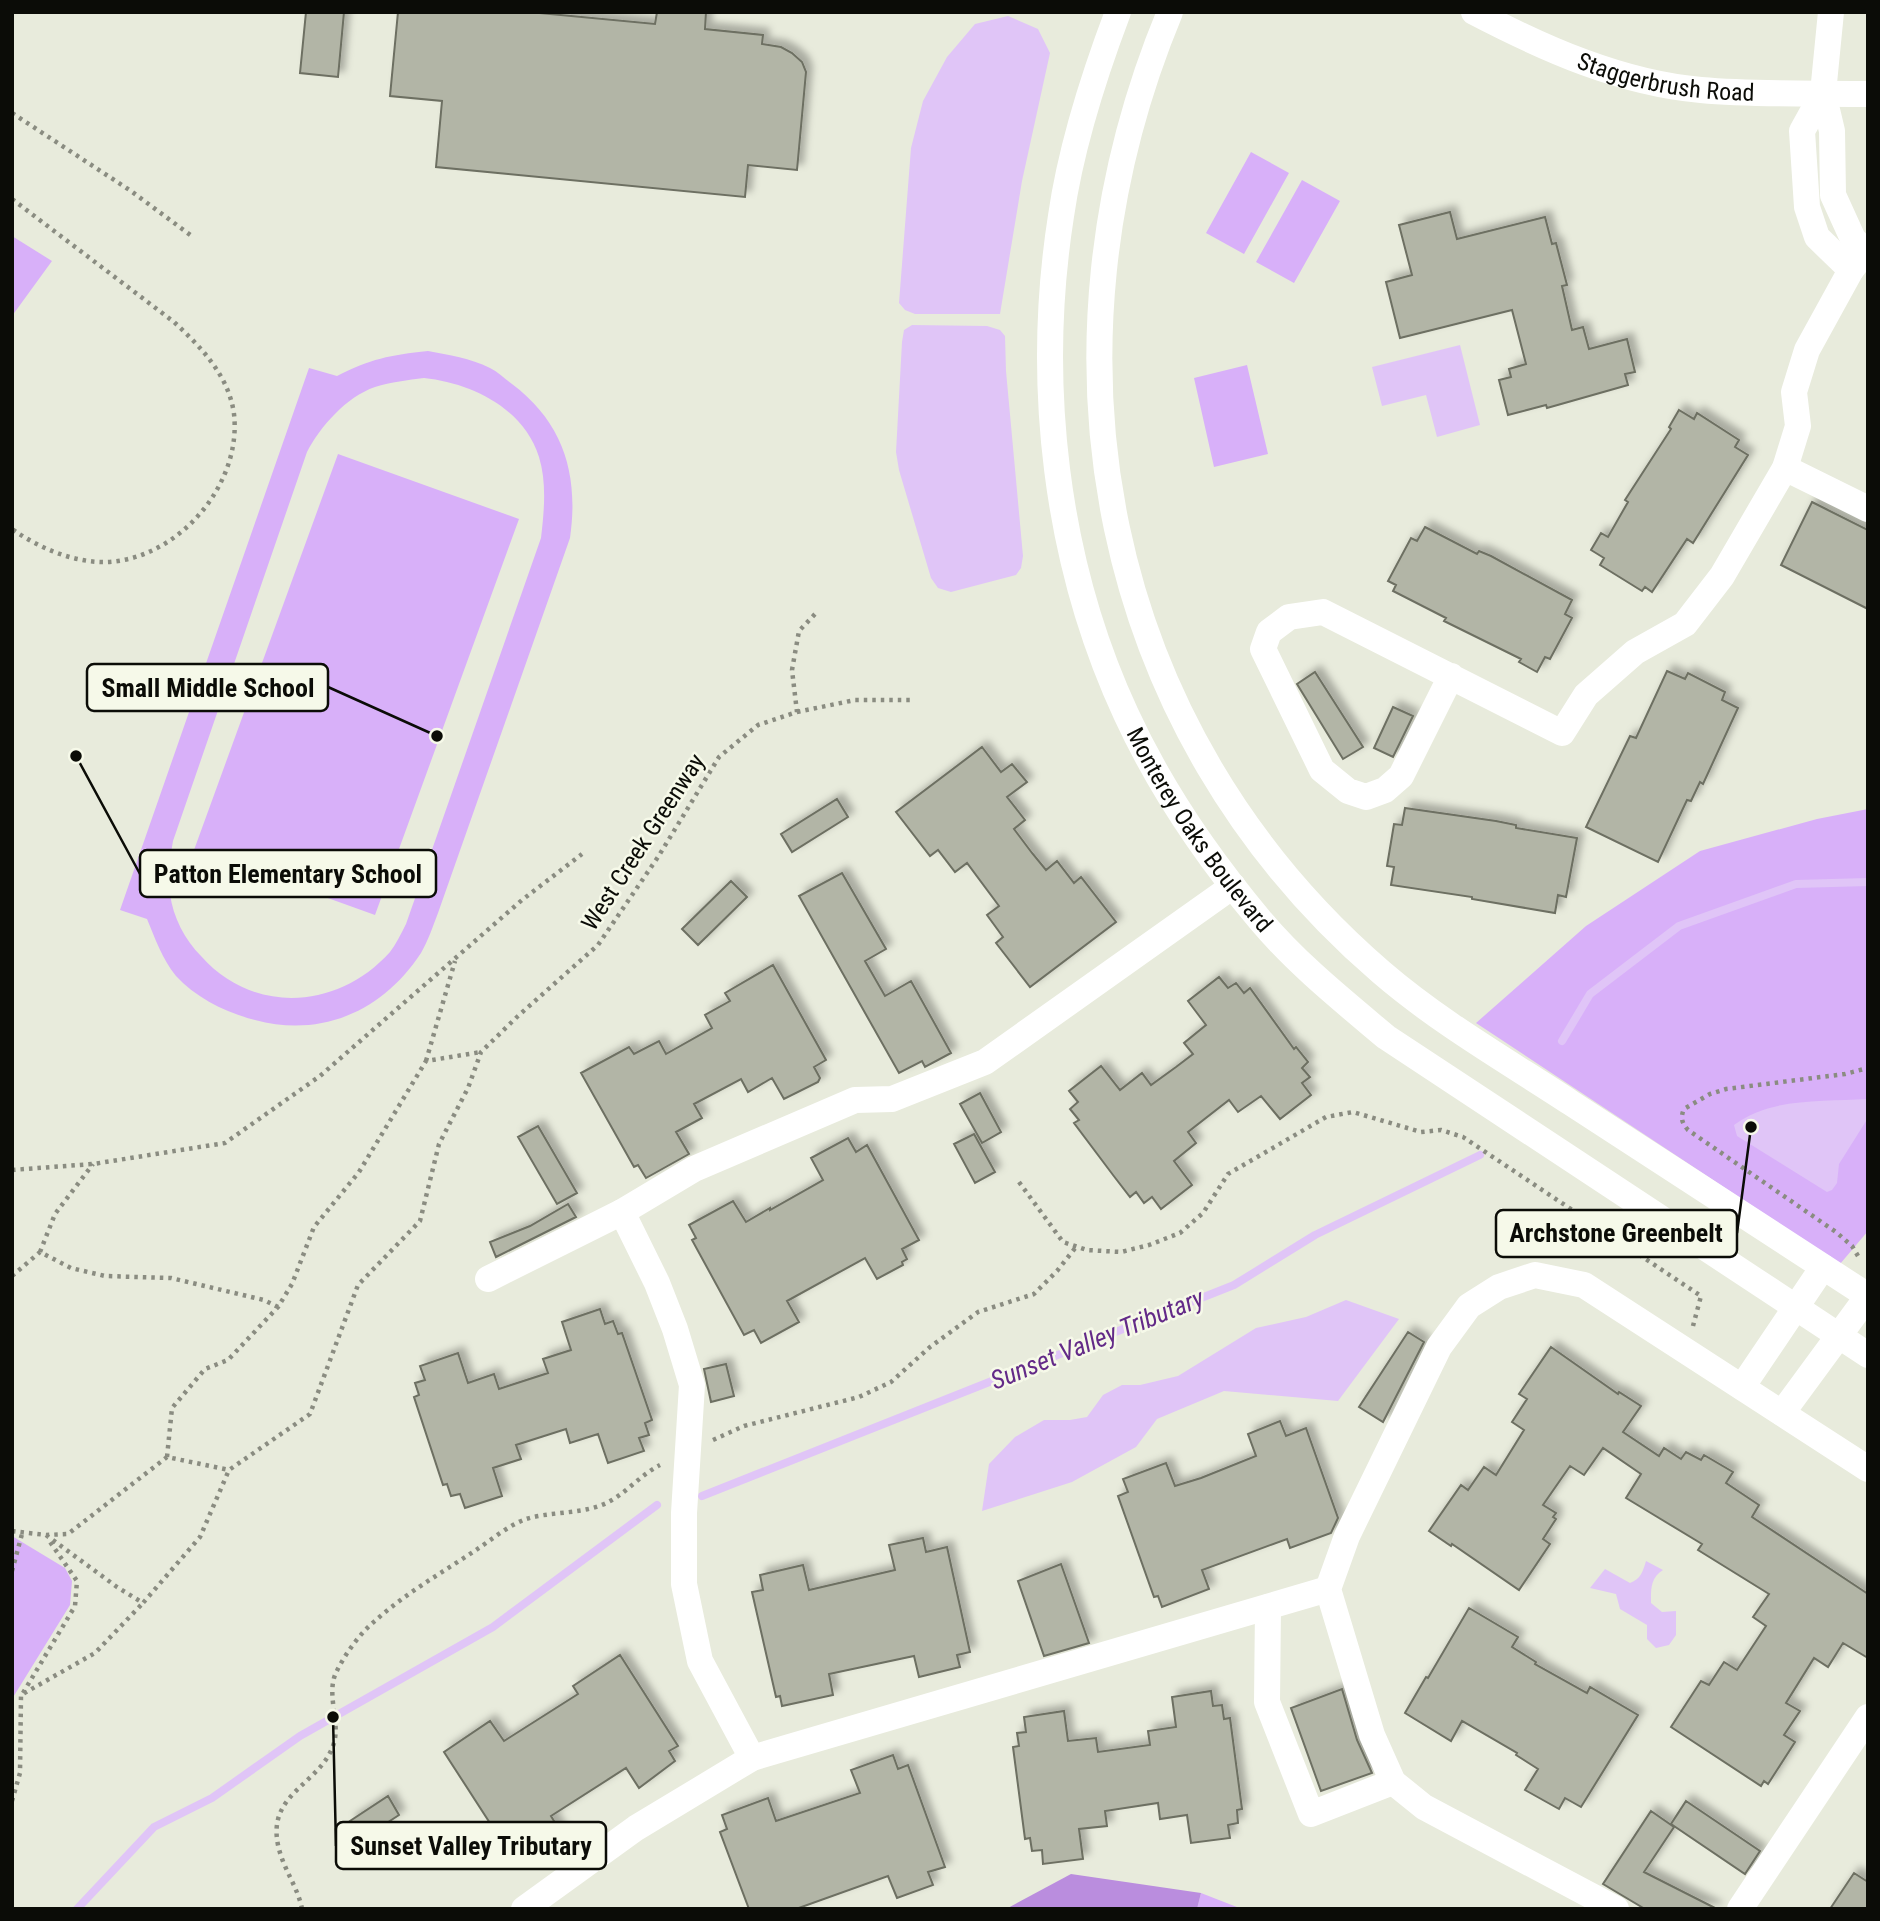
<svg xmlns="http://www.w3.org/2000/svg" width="1880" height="1921" font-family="'Roboto Condensed',sans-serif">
  <defs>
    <filter id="shadow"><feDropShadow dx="6" dy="-6" stdDeviation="3.5" flood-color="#0004"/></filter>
  </defs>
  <rect width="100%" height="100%" fill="#e8ebdc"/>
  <path fill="#d8b0f9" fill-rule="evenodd" d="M1251 152 1289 173 1244 254 1206 233Z
    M1302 180 1340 201 1294 283 1256 262Z
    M12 236 52 261 12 316Z
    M428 351C449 355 470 358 490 368 498 372 505 379 512 384 564 423 579 475 570 538L438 913C433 926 428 941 421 953 383 1011 322 1038 255 1020 227 1013 196 998 176 976 162 959 155 938 147 919L120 910 309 368 337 376C370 359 390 355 428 351ZM424 378C471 383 524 408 539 457 547 483 544 512 541 538L406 924C401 934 396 944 390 952 338 1010 253 1015 201 956 185 940 173 917 170 894 167 877 170 858 173 841L307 452C320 427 346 397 375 387 391 382 408 380 424 378Z
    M1247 365 1268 454 1214 467 1194 378Z
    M338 454 519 519 375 915 194 850Z
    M1868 809V1231L1840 1264 1476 1023 1586 926 1700 851 1817 819Z
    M12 1536 65 1568 72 1581 70 1605 12 1699Z
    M1201 1893 1242 1909H1197Z"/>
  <path fill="#ba8dde" d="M1071 1874 1201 1893 1197 1909H1006Z"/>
  <path fill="#e0c5f7" d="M1008 16 1038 29 1050 53 1022 181 1000 314H915L905 310 899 303 911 148 923 101 947 57 975 24Z
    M912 325 987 326 1000 330 1005 336 1006 371 1023 556 1021 568 1016 575 951 592 938 588 931 578 899 470 896 452 902 342 904 330Z
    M1460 345 1480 425 1437 437 1426 395 1382 406 1372 367Z
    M1868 1099V1118L1839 1164 1837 1183 1832 1190 1827 1192 1737 1136 1734 1125C1771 1097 1823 1102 1868 1099Z
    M1346 1300 1399 1319 1338 1401 1224 1391 1157 1419 1136 1447 1072 1482 982 1511 989 1464 1015 1437 1044 1420H1070L1087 1417 1103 1395 1122 1385H1140L1178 1376 1256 1328 1306 1317Z
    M1646 1561 1663 1570C1650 1578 1651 1590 1651 1603L1662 1612 1676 1611V1635L1669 1645 1656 1648 1647 1639V1625L1620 1609 1616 1594 1590 1588 1605 1569 1630 1583C1641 1579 1643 1571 1646 1561Z"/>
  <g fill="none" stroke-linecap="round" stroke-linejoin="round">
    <path stroke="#e0c5f7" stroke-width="8" d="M1562 1041 1590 994 1679 926 1796 884 1868 882
      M702 1496 1234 1285 1315 1235 1480 1155
      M77 1909 154 1827 212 1798 300 1736 493 1627 657 1505"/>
  </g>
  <path fill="#b2b5a6" stroke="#6d6f62" stroke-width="2" filter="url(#shadow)" d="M306 12H344L338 77 300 73Z
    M398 12H529L655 24 657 12H706L705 29 763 35 762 44 781 47 792 53 802 62 806 72 797 170 748 165 745 197 436 167 442 101 390 96Z
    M1450 212 1457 239 1545 217 1552 244 1556 243 1567 285 1562 286 1572 330 1583 327 1589 349 1627 339 1635 372 1625 374 1628 385 1547 408 1546 405 1508 415 1499 380 1511 377 1509 369 1526 364 1512 310 1400 338 1386 282 1412 275 1399 225Z
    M1679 410 1694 419 1697 413 1739 440 1735 447 1748 455 1693 543 1687 539 1652 592 1645 587 1642 591 1600 565 1604 558 1591 550 1601 533 1608 537 1628 502 1625 500 1671 429 1669 427Z
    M1812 502 1868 530V609L1781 565Z
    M1425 527 1477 554 1479 551 1491 556 1572 600 1565 614 1572 618 1550 659 1545 657 1537 672 1519 662 1521 659 1444 621 1446 618 1393 591 1396 585 1388 581 1411 538 1417 541Z
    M1667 671 1685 679 1688 673 1725 692 1722 700 1738 708 1703 784 1700 782 1691 801 1687 800 1658 862 1586 827 1630 736 1636 738Z
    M1315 672 1363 747 1343 759 1297 684Z
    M1393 707 1413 716 1393 757 1374 748Z
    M982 747 1001 772 1012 764 1027 782 1007 797 1025 820 1014 829 1032 853 1046 870 1057 861 1074 883 1081 877 1116 922 1030 987 996 943 1003 937 987 915 999 906 967 863 955 872 938 850 930 856 896 812Z
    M837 799 848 817 792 852 781 834Z
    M1405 808 1496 821 1516 825V828L1577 838 1566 897 1558 895 1555 913 1472 899V897L1391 885 1394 867 1387 866 1394 824 1402 825Z
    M842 873 886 949 865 961 885 996 911 981 951 1053 925 1067 922 1061 899 1073 799 896Z
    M731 881 747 897 698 945 682 929Z
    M773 965 826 1060 814 1067 820 1078 818 1082 784 1099 772 1078 748 1092 741 1079 694 1104 702 1118 676 1132 689 1154 646 1178 638 1165 634 1167 581 1073 629 1047 634 1054 659 1041 666 1054 712 1028 705 1015 730 1001 725 993Z
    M1219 977 1228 988 1236 983 1244 993 1250 988 1294 1049 1296 1047 1308 1062 1302 1068 1310 1077 1302 1083 1311 1095 1280 1119 1261 1096 1238 1112 1229 1100 1188 1132 1196 1143 1174 1161 1192 1185 1161 1209 1152 1197 1144 1203 1136 1192 1130 1197 1113 1175 1074 1123 1079 1120 1070 1109 1078 1102 1069 1091 1101 1066 1120 1090 1142 1073 1151 1085 1176 1067 1193 1054 1184 1043 1206 1025 1188 1001Z
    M980 1093 1001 1132 982 1143 960 1104Z
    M538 1126 577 1193 557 1204 518 1137Z
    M974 1134 995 1172 975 1183 954 1144Z
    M848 1138 856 1152 867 1145 919 1240 902 1249 907 1259 902 1262 903 1265 877 1279 865 1258 787 1301 799 1322 761 1343 754 1330 744 1335 692 1240 696 1238 689 1225 733 1201 746 1222 770 1208V1210L823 1180 811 1158Z
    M568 1204 576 1217 496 1257 490 1242 530 1226Z
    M600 1309 605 1324 613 1321 618 1334 622 1333 652 1420 645 1423 649 1435 639 1438 644 1451 608 1463 598 1434 570 1443 566 1429 516 1445 521 1459 493 1468 502 1496 465 1508 460 1494 451 1496 447 1484 443 1485 414 1397 419 1395 415 1383 425 1380 420 1366 458 1353 468 1383 494 1374 499 1389 511 1385 548 1373 543 1359 571 1350 562 1322Z
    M1408 1332 1424 1342 1383 1422 1359 1407Z
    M1551 1347 1618 1394 1619 1392 1641 1406 1623 1432 1659 1456 1664 1448 1681 1459 1686 1452 1701 1460 1704 1455 1733 1472 1726 1483 1759 1505 1752 1517 1868 1594V1658L1843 1643 1828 1667 1814 1658 1786 1703 1800 1711 1784 1735 1795 1742 1768 1784 1764 1781 1761 1786 1671 1727 1701 1681 1709 1685 1724 1662 1737 1670 1766 1626 1753 1617 1769 1594 1698 1550 1702 1544 1626 1498 1641 1474 1603 1448 1584 1475 1570 1466 1543 1505 1556 1513 1553 1517 1556 1519 1543 1539 1550 1544 1519 1590 1452 1544 1451 1546 1429 1531 1461 1485 1468 1490 1484 1467 1496 1475 1524 1430 1512 1422 1527 1399 1519 1394Z
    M726 1364 734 1396 711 1402 704 1369Z
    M1280 1421 1286 1436 1306 1428 1338 1518 1331 1533 1290 1548 1287 1539 1202 1570 1209 1589 1162 1607 1158 1596 1154 1597 1118 1496 1128 1492 1123 1479 1166 1463 1175 1486 1201 1478 1256 1456 1248 1434Z
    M923 1538 926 1552 947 1547 970 1652 957 1655 960 1667 919 1677 914 1656 829 1674 833 1695 782 1706 780 1696 776 1697 752 1592 763 1590 760 1575 803 1565 809 1590 895 1570 889 1545Z
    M1061 1564 1089 1643 1044 1656 1018 1581Z
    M1469 1608 1518 1637 1512 1647 1536 1662 1535 1664 1587 1693 1590 1687 1638 1715 1581 1807 1565 1798 1559 1809 1525 1790 1538 1769 1516 1755 1517 1753 1462 1721 1451 1741 1405 1713 1426 1677 1428 1678Z
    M620 1655 678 1746 669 1751 675 1761 639 1788 626 1768 551 1816 563 1836 529 1859 527 1857 523 1860 517 1849 510 1854 444 1752 490 1721 504 1741 578 1694 573 1686Z
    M1342 1689 1357 1740 1372 1773 1321 1791 1291 1708Z
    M1211 1691 1213 1706 1222 1705 1224 1719 1230 1718 1242 1809 1237 1810 1238 1823 1228 1825 1230 1838 1191 1843 1187 1815 1160 1819 1158 1803 1105 1811 1107 1826 1079 1829 1083 1859 1043 1864 1042 1850 1032 1851 1030 1838 1025 1839 1013 1747 1019 1746 1017 1733 1026 1732 1024 1717 1064 1711 1068 1741 1096 1738 1098 1752 1150 1745 1148 1731 1176 1727 1172 1697Z
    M893 1755 898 1769 908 1765 945 1867 928 1872 933 1885 897 1898 888 1876 796 1909H749L720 1832 727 1829 722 1815 768 1798 776 1821 860 1793 851 1770Z
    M388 1796 399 1815 362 1839 350 1821Z
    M1686 1801 1760 1851 1745 1874 1671 1824Z
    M1651 1811 1674 1827 1644 1872 1717 1909H1645L1603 1884Z
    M1854 1873 1868 1882V1909H1830Z"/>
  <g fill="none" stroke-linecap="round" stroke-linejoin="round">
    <path stroke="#8a8c81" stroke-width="4.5" stroke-dasharray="3.5 5" stroke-linecap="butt" d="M12 113 131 191 193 237
      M12 199 174 322C201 347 229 376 234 414 242 485 178 559 107 562 74 563 39 548 12 529
      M797 712 855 700H910
      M426 1061 455 961
      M12 1170 93 1164 225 1143 320 1076 522 900 582 854
      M1019 1182 1063 1242 1087 1250 1121 1252 1149 1245 1180 1233 1203 1213 1228 1174 1326 1117 1353 1112 1421 1132 1441 1130 1463 1137 1701 1296 1693 1326
      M40 1252 55 1214 93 1164
      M1858 1256 1852 1246 1836 1232 1688 1130C1682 1123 1680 1118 1684 1109L1710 1094 1726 1089 1845 1074 1868 1068
      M12 1276 40 1252 71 1268 105 1276 171 1278 264 1300 278 1307
      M713 1440 744 1426 859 1397 891 1382 930 1347 978 1312 1034 1294 1057 1271 1076 1247
      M167 1457 172 1408 205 1369 228 1360 278 1307 292 1284 314 1227 359 1172 426 1061 481 1052
      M12 1531 46 1535 68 1534 167 1457 229 1470
      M46 1535 117 1587 143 1603 200 1537 229 1470 310 1414 358 1285 420 1221 439 1144 468 1088 481 1052 518 1016 598 945 658 857 719 757 758 725 797 712 792 670 799 631 816 613
      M12 1571 22 1534
      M23 1693 75 1606 77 1581 48 1539
      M12 1801 20 1773 21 1695 95 1653 143 1603
      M302 1909C298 1887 283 1869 278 1845 267 1792 321 1785 334 1743 340 1722 327 1696 335 1675 344 1655 360 1633 376 1620 406 1593 443 1572 476 1550 491 1540 509 1525 526 1519 548 1512 576 1514 599 1506 623 1498 638 1476 660 1465"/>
    <g stroke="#fff" stroke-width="26">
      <path id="s1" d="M1118 12C1093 78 1071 146 1061 216 1035 382 1055 561 1126 714 1160 788 1208 858 1260 920 1297 964 1342 1000 1386 1037L1868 1355"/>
      <path d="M1170 12C1029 351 1099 729 1381 972 1439 1022 1507 1061 1571 1103 1670 1167 1769 1231 1868 1296"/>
      <path id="s2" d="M1474 12C1545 49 1621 83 1701 90 1757 95 1812 93 1868 94"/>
      <path d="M1831 12 1823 93 1832 131 1833 195 1853 239 1865 251"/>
      <path d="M1823 93 1802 131 1807 207 1817 237 1851 270"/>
      <path d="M1785 468 1868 509"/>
      <path d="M1451 676 1401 776 1385 790 1366 797 1348 791 1322 770 1263 649 1269 632 1289 617 1323 612 1562 733 1586 695 1635 652 1685 624 1722 576 1785 468 1798 426 1794 392 1807 350 1851 270 1868 248"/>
      <path d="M622 1212 657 1283 675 1329 692 1385 684 1513V1584L700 1661 752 1758"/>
      <path d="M488 1279 622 1212 694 1169 855 1100 892 1099 985 1062 1233 886"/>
      <path d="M1742 1387 1823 1267"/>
      <path d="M1782 1413 1868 1296"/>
      <path d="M1268 1607 1267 1702 1311 1814 1393 1782"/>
      <path d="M524 1909 636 1828 752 1758 1328 1589"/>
      <path d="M1616 1909 1424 1807 1393 1782 1372 1735 1328 1589 1347 1536 1439 1347 1469 1306 1499 1287 1535 1275 1584 1285 1868 1469"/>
      <path d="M1740 1909 1868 1717"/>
    </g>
  </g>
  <g text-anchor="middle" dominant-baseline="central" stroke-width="5" stroke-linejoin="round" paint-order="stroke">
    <g font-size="24" fill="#0b0c07" stroke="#f6f9e9">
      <text stroke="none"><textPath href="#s2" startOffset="205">Staggerbrush Road</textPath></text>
      <text stroke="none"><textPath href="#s1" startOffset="859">Monterey Oaks Boulevard</textPath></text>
      <text transform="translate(643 842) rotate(-57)">West Creek Greenway</text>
    </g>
    <g font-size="26" font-style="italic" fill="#632a88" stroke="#f6f9e9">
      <text transform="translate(1097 1339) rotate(-22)">Sunset Valley Tributary</text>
    </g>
  </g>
  <path fill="none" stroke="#0b0c07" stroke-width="2.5" d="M437 736L328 687M76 756L140 874M1751 1127L1737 1233M333 1717L336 1846"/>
  <g fill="#0b0c07" stroke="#f6f9e9" stroke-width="2.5">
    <circle cx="437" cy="736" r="7"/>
    <circle cx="76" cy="756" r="7"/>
    <circle cx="1751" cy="1127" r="7"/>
    <circle cx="333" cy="1717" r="7"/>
  </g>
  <g fill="#f6f9e9" stroke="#0b0c07" stroke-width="2.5">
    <rect x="87" y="664" width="241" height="47" rx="7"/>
    <rect x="140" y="850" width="296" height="47" rx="7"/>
    <rect x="1496" y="1210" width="241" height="47" rx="7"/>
    <rect x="336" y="1822" width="270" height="47" rx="7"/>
  </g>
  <g font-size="26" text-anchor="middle" font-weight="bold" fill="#0b0c07">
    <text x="208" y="697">Small Middle School</text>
    <text x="288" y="883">Patton Elementary School</text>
    <text x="1616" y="1242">Archstone Greenbelt</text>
    <text x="471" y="1855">Sunset Valley Tributary</text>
  </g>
  <rect width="1880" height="1921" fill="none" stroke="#0b0c07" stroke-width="28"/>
</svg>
